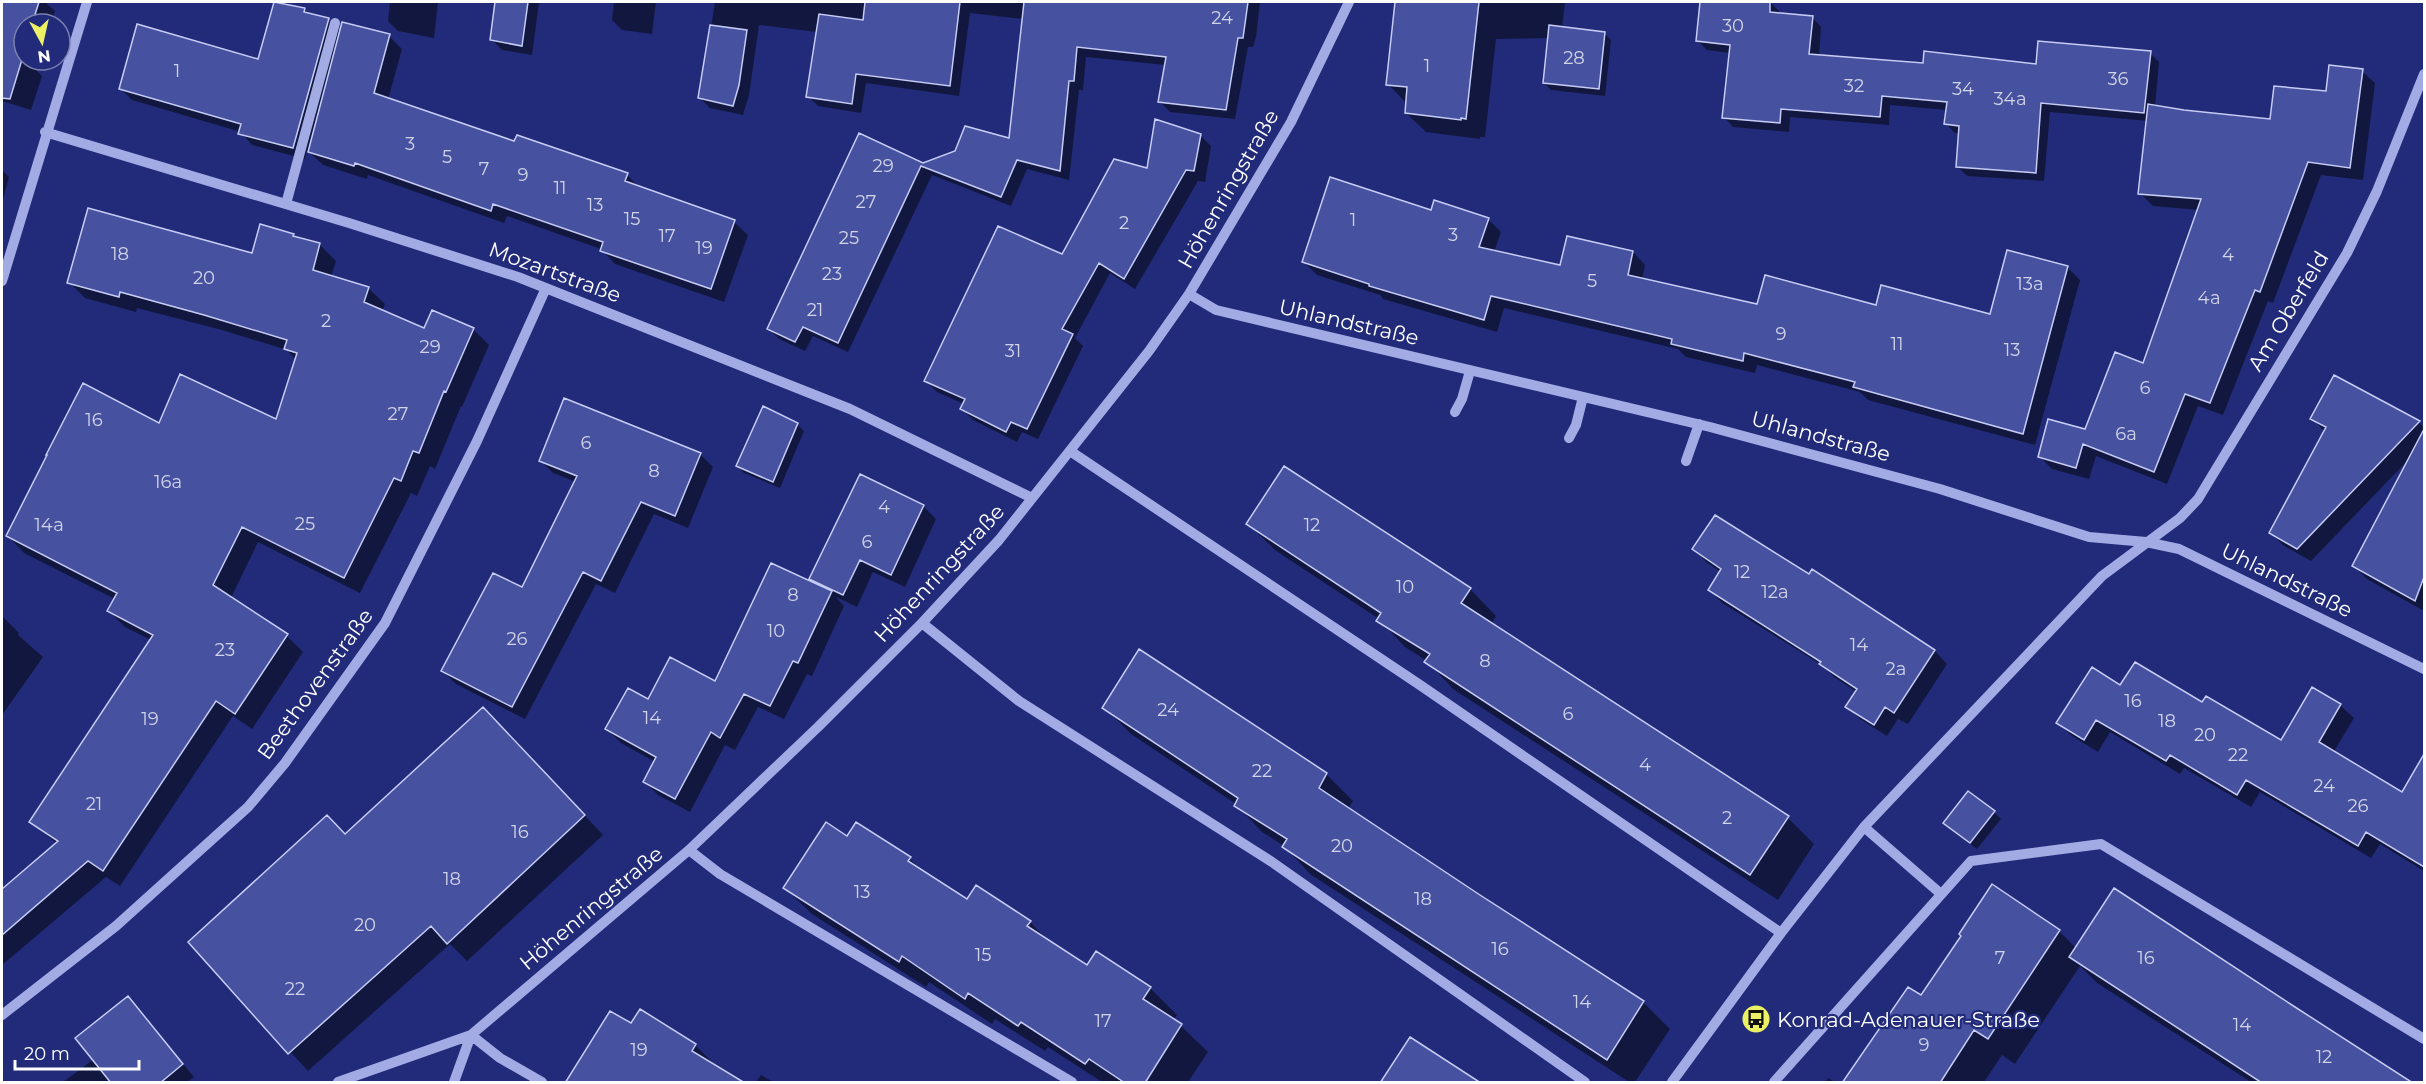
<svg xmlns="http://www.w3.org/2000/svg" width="2426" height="1084" font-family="Montserrat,sans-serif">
  <rect width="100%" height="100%" fill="#222b79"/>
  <path fill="#0007" d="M2 2H45L55 11 51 24H24V60H40L37 71 42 76 31 110 2 101Z
    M390 2H438L434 38 398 31 388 21Z
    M496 2H539L532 55 502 50 492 40Z
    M614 2H656L652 34 622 30 612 20Z
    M715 2H1260L1256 37 1253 47H1248L1235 119 1170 112 1160 102 1166 65 1086 57 1083 90H1079L1069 180 1027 169 1011 206 932 175 848 352 813 336 805 351 779 339 769 329 860 135 923 165 1011 140 1023 19 970 13 959 96 866 83 861 113 818 106 808 96 817 32 759 25 749 95 743 115 710 108 700 98Z
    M1396 2H1565L1562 28 1604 33 1611 40 1605 96 1551 90 1544 83 1549 38 1496 39 1485 137H1480V139L1426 132 1406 113 1407 104 1388 84Z
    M1702 2H1770L1779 11V14L1812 17 1821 27 1819 56 1924 65 2038 66 2150 53 2159 62 2155 107 2271 121 2327 93 2362 71 2375 83 2363 180 2321 175 2273 303 2268 301 2223 415 2198 406 2167 484 2096 456 2089 479 2052 469 2039 456 2086 431 2144 365 2199 210 2153 206 2140 193 2148 121 2050 112 2044 181 1967 176 1958 167 1960 134 1955 133 1946 124 1947 110 1890 105 1889 125 1790 117 1789 132 1733 127 1724 117 1730 53 1707 50 1698 41Z
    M304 9 310 15 328 20 341 32 389 36 402 49 388 100 515 143 627 175 641 189 734 222 748 235 724 302 615 264 601 249 507 216 504 223 368 175 367 179 323 165 307 150 305 159 252 145 241 132 132 100 120 88 259 61Z
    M1200 135 1211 146 1205 182 1198 181 1135 289 1110 273 1075 338 1083 346 1038 439 1022 432 1017 442 973 420 962 409 964 404 937 392 926 381 1063 256 1148 170Z
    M2 170 9 177 2 203Z
    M1432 212 1488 219 1501 232 1494 252 1562 267 1633 252 1645 265 1642 280 1758 305 1877 306 1992 315 2067 267 2080 280 2035 445 1868 400 1860 392 1757 365 1755 373 1686 357 1678 349 1504 308 1497 332 1383 299 1380 295 1317 275 1304 262Z
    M293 235 296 238 319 244 336 261 331 277 368 288 385 304 382 312 425 330 473 329 489 345 462 407 461 406 435 469 430 466 417 496 411 493 360 593 258 542 231 598 287 636 303 652 252 729 233 716 120 886 106 877 2 965V891L57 844 31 821 151 640 125 627 109 611 115 599 24 553 8 536 160 425 277 421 296 360 287 350 222 330 137 308 136 312 85 298 69 282 253 255Z
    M2312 418 2419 422 2424 428V611L2367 579 2354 566 2409 459 2311 561 2284 546 2271 533 2325 432Z
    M797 424 804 431 780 488 744 473 737 466Z
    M700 454 713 467 688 528 654 514 615 593 596 584 525 719 456 684 443 671 523 589 576 482 553 473 541 461Z
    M923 506 936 519 905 587 873 572 857 607 836 597 844 606 812 676 807 674 784 719 758 707 735 750 725 745 690 812 658 795 645 782 655 762 621 743 607 729 649 701 715 683 820 587 811 579Z
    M1248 524 1470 589 1496 616 1491 625 1788 818 1814 844 1778 900 1453 689 1427 661 1405 647 1379 619 1275 550Z
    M1694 549 1809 576 1812 571 1935 651 1947 664 1908 724 1898 719 1887 736 1860 719 1847 706 1857 692 1834 677 1825 667 1722 603 1710 590 1721 572 1706 562Z
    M2 616 19 633 18 635 43 657 2 715Z
    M2121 687 2203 704 2282 742 2340 705 2354 718 2333 753 2402 794 2424 757V871L2380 844 2371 858 2260 792 2251 807 2184 768 2180 774 2110 732 2098 752 2072 736 2058 723Z
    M1104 707 1326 774 1353 801 1348 809 1643 1002 1670 1029 1635 1082H1629L1310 874 1284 846 1262 832 1236 804 1131 734Z
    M502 727 603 835 467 961 450 944 308 1071 190 942Z
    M1994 812 2001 819 1977 849 1952 830Z
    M847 838 910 859 925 874 967 901 1030 922 1050 943 1088 967 1150 988 1177 1015 1173 1020 1181 1026 1208 1052 1188 1082H1102L1048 1047 1045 1051 995 1019 992 1024 929 982 926 987 812 914 785 888Z
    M2059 931 2076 948 2410 1082H2251L2097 983 2080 966 2015 1064 2002 1055 1984 1082H1844L1922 997Z
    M128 998 194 1077 187 1082H63L94 1059Z
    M631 1025 695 1045 718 1068Z
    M761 1075 773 1082H756Z
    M1828 1078 1835 1082H1825Z"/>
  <path fill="#4651a0" stroke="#c6ccf4" stroke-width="1.5" d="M2 2H39L32 24H24V53L10 99 2 98Z
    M274 2 305 8 304 12 329 18 293 148 238 134 241 124 119 89 137 24 258 59Z
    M495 2H528L522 46 490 40Z
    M865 2H960L950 86 856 74 852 104 806 97 819 14 863 20Z
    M1024 2H1248L1243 38H1238L1226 110 1158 102 1166 57 1077 47 1074 81H1069L1060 171 1017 160 1001 197 921 166 838 343 803 327 795 342 767 329 859 133 923 163 955 151 965 126 1009 138Z
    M1395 2H1479L1466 119 1461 118V120L1405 113 1407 87 1386 85Z
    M1700 2H1770V12L1813 16 1809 54 1923 63 1924 51 2036 64 2038 41 2151 51 2144 113 2041 103 2036 173 1956 167 1959 126 1944 124 1947 102 1882 96 1880 117 1781 109 1780 123 1722 118 1730 45 1696 41Z
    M342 22 390 34 374 93 514 141 517 135 628 173 625 181 735 220 711 289 600 251 603 242 493 204 491 211 355 163 354 166 308 152Z
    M710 25 747 30 739 85 733 106 698 98Z
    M1549 25 1605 32 1599 89 1543 83Z
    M2329 65 2363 69 2350 168 2308 162 2260 292 2255 290 2210 403 2185 394 2154 472 2083 444 2076 468 2038 457 2048 419 2085 429 2115 352 2143 363 2201 199 2138 194 2148 104 2184 110 2270 119 2274 86 2326 91Z
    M1155 119 1201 134 1194 171 1186 170 1124 279 1099 263 1062 329 1073 334 1027 429 1011 422 1006 432 960 409 965 399 924 381 998 226 1062 254 1114 159 1147 168Z
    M1330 177 1431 210 1434 200 1489 218 1479 247 1560 265 1567 236 1633 251 1628 275 1757 304 1765 275 1876 305 1881 285 1990 314 2007 250 2068 266 2023 434 1853 387 1855 382 1744 353 1743 361 1671 344 1672 339 1491 296 1484 320 1369 286V284L1302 262Z
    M88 208 252 253 260 224 294 234 293 236 320 243 313 270 369 287 364 302 424 328 432 310 474 328 446 392 444 391 419 453 413 451 401 481 394 478 344 578 242 527 213 585 288 634 235 714 216 701 103 871 88 861 2 935V889L58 841 29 822 153 635 107 611 117 593 6 536 47 455H46L83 383 159 423 180 374 276 419 297 353 284 349 287 340 204 315 120 292 119 297 67 283Z
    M2334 375 2420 421 2297 549 2269 533 2326 427 2310 419Z
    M564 398 701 453 675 516 641 502 601 581 583 572 512 707 441 671 493 573 522 587 577 476 539 461Z
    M763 406 798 423 773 482 736 466Z
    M2424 429V577L2415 601 2352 566Z
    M1284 466 1471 588 1461 603 1789 816 1750 875 1424 662 1430 654 1376 621 1381 613 1246 524Z
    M860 474 924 505 891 575 860 560 843 595 809 579Z
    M1715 515 1809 574 1812 569 1935 650 1894 713 1885 707 1874 725 1845 707 1857 689 1819 664 1821 662 1708 590 1721 569 1692 549Z
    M771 563 832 591 798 663 793 661 770 706 744 694 720 738 711 732 675 799 643 782 656 757 605 729 628 688 648 699 670 657 715 681Z
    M1139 649 1327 773 1319 788 1480 895 1644 1001 1607 1060 1282 847 1287 839 1234 806 1238 798 1102 708Z
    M2135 662 2202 702 2206 696 2281 740 2312 687 2341 704 2319 742 2402 792 2424 754V867L2366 832 2358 846 2246 780 2237 795 2170 755 2166 761 2096 720 2084 740 2056 723 2092 667 2120 685Z
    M483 707 585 815 447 944 431 926 288 1054 188 942 327 815 345 834Z
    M1968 791 1995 811 1970 843 1943 823Z
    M826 822 847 836 856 822 911 857 908 861 967 899 976 885 1031 921 1027 926 1087 965 1096 951 1151 987 1143 999 1182 1024 1145 1083H1125L1089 1059 1085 1064 1021 1022 1018 1026 968 993 965 999 902 956 899 962 783 888Z
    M1992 884 2060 930 1988 1039 1974 1030 1940 1083H1842L1908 987 1921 995 1961 936 1959 934Z
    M2114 888 2295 1007 2413 1083H2262L2069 957Z
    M128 996 183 1064 160 1083H111L75 1038Z
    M640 1009 696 1044 692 1051 745 1083H565L610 1011 631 1023Z
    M1410 1037 1481 1083H1380Z"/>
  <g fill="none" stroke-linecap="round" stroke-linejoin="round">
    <path stroke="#a3abe5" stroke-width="10" d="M45 132 349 223 518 277 850 409 1032 498
      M286 204 335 23
      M2 281 87 2
      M1189 294 1216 310 1710 427 1940 489 2089 537 2146 542 2179 549 2424 669
      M1455 412 1462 399 1470 371
      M1569 438 1576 425 1583 397
      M1070 451 1420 685 1781 933
      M1686 461 1699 424
      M922 623 1019 701 1272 862 1585 1082
      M1864 827 1941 894
      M689 850 720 874 1072 1082
      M2 1015 116 926 248 807 285 763 385 623 477 441 546 288
      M338 1082 471 1035 500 1058 542 1082
      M454 1082 471 1035 689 850 818 727 922 623 999 540 1149 351 1189 294 1291 122 1349 2
      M1672 1082 1781 933 1864 827 2102 576 2180 518 2198 499 2347 253 2377 191 2424 74
      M1774 1082 1971 861 2101 844 2424 1039"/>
  </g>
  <defs>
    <g id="bus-disc" transform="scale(1.5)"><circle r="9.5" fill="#ebf065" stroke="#222b79"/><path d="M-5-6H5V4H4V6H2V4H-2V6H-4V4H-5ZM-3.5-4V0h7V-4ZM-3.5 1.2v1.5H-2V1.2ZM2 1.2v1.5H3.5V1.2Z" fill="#111"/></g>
  </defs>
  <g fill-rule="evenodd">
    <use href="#bus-disc" x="1756" y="1019"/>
  </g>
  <g text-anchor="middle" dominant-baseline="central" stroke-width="4.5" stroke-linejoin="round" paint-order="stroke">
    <g font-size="18" fill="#d1d4e7">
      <text x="1222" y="18">24</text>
      <text x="1733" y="26">30</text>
      <text x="1574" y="58">28</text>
      <text x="1427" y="66">1</text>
      <text x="177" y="71">1</text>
      <text x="2118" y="79">36</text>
      <text x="1854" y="86">32</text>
      <text x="1963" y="89">34</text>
      <text x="2010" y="99">34a</text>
      <text x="410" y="144">3</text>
      <text x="447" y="157">5</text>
      <text x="883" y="166">29</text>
      <text x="484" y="169">7</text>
      <text x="523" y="175">9</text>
      <text x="560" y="188">11</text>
      <text x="866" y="202">27</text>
      <text x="595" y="205">13</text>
      <text x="632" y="219">15</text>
      <text x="1353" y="220">1</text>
      <text x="1124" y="223">2</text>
      <text x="1453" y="235">3</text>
      <text x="667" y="236">17</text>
      <text x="849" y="238">25</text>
      <text x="704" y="248">19</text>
      <text x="120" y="254">18</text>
      <text x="2228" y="255">4</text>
      <text x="832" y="274">23</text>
      <text x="204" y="278">20</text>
      <text x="1592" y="281">5</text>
      <text x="2030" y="284">13a</text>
      <text x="2209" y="298">4a</text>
      <text x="815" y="310">21</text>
      <text x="326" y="321">2</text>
      <text x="1781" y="334">9</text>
      <text x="1897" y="344">11</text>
      <text x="430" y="347">29</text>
      <text x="2012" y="350">13</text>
      <text x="1013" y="351">31</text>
      <text x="2145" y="388">6</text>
      <text x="398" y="414">27</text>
      <text x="94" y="420">16</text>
      <text x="2126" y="434">6a</text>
      <text x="586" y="443">6</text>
      <text x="654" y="471">8</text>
      <text x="168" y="482">16a</text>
      <text x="884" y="507">4</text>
      <text x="305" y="524">25</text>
      <text x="49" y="525">14a</text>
      <text x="1312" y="525">12</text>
      <text x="867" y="542">6</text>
      <text x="1742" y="572">12</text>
      <text x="1405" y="587">10</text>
      <text x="1775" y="592">12a</text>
      <text x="793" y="595">8</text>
      <text x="776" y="631">10</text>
      <text x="517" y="639">26</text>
      <text x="1859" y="645">14</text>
      <text x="225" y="650">23</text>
      <text x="1485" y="661">8</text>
      <text x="1896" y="669">2a</text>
      <text x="2133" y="701">16</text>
      <text x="1168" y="710">24</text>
      <text x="1568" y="714">6</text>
      <text x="652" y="718">14</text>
      <text x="150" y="719">19</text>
      <text x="2167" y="721">18</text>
      <text x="2205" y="735">20</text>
      <text x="2238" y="755">22</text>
      <text x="1645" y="765">4</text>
      <text x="1262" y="771">22</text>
      <text x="2324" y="786">24</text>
      <text x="94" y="804">21</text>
      <text x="2358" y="806">26</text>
      <text x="1727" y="818">2</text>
      <text x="520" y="832">16</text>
      <text x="1342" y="846">20</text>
      <text x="452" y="879">18</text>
      <text x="862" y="892">13</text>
      <text x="1423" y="899">18</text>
      <text x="365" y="925">20</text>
      <text x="1500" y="949">16</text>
      <text x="983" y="955">15</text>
      <text x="2000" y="958">7</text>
      <text x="2146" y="958">16</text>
      <text x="295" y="989">22</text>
      <text x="1582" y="1002">14</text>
      <text x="1103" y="1021">17</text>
      <text x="2242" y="1025">14</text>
      <text x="1924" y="1045">9</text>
      <text x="639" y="1050">19</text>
      <text x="2324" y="1057">12</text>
    </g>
    <g font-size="21" fill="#fff" stroke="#222b79">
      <text transform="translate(1228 189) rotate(-60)">Höhenringstraße</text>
      <text transform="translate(555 272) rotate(20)">Mozartstraße</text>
      <text transform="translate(2288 311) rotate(-59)">Am Oberfeld</text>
      <text transform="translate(1349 322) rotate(13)">Uhlandstraße</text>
      <text transform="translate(1821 436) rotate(15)">Uhlandstraße</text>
      <text transform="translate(939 573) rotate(-47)">Höhenringstraße</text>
      <text transform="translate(2287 580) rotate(26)">Uhlandstraße</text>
      <text transform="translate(315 684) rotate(-54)">Beethovenstraße</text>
      <text transform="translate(591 908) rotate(-40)">Höhenringstraße</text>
    </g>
    <g font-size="21" fill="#fff" stroke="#222b79" text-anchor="start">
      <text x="1777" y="1019">Konrad-Adenauer-Straße</text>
    </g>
  </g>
  <rect width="2426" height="1084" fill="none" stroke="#ffffff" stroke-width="6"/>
  <g transform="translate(42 42) rotate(172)"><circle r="28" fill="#222b79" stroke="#7a80af" stroke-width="1.5"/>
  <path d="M0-4.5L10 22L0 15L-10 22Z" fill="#ebf065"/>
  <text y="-9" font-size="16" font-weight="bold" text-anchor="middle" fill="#ffffff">N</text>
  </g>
  <path d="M15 1060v9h124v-9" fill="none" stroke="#ffffff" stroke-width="3"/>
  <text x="24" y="1060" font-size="18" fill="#ffffff" stroke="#222b79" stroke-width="4.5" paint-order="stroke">20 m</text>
</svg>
